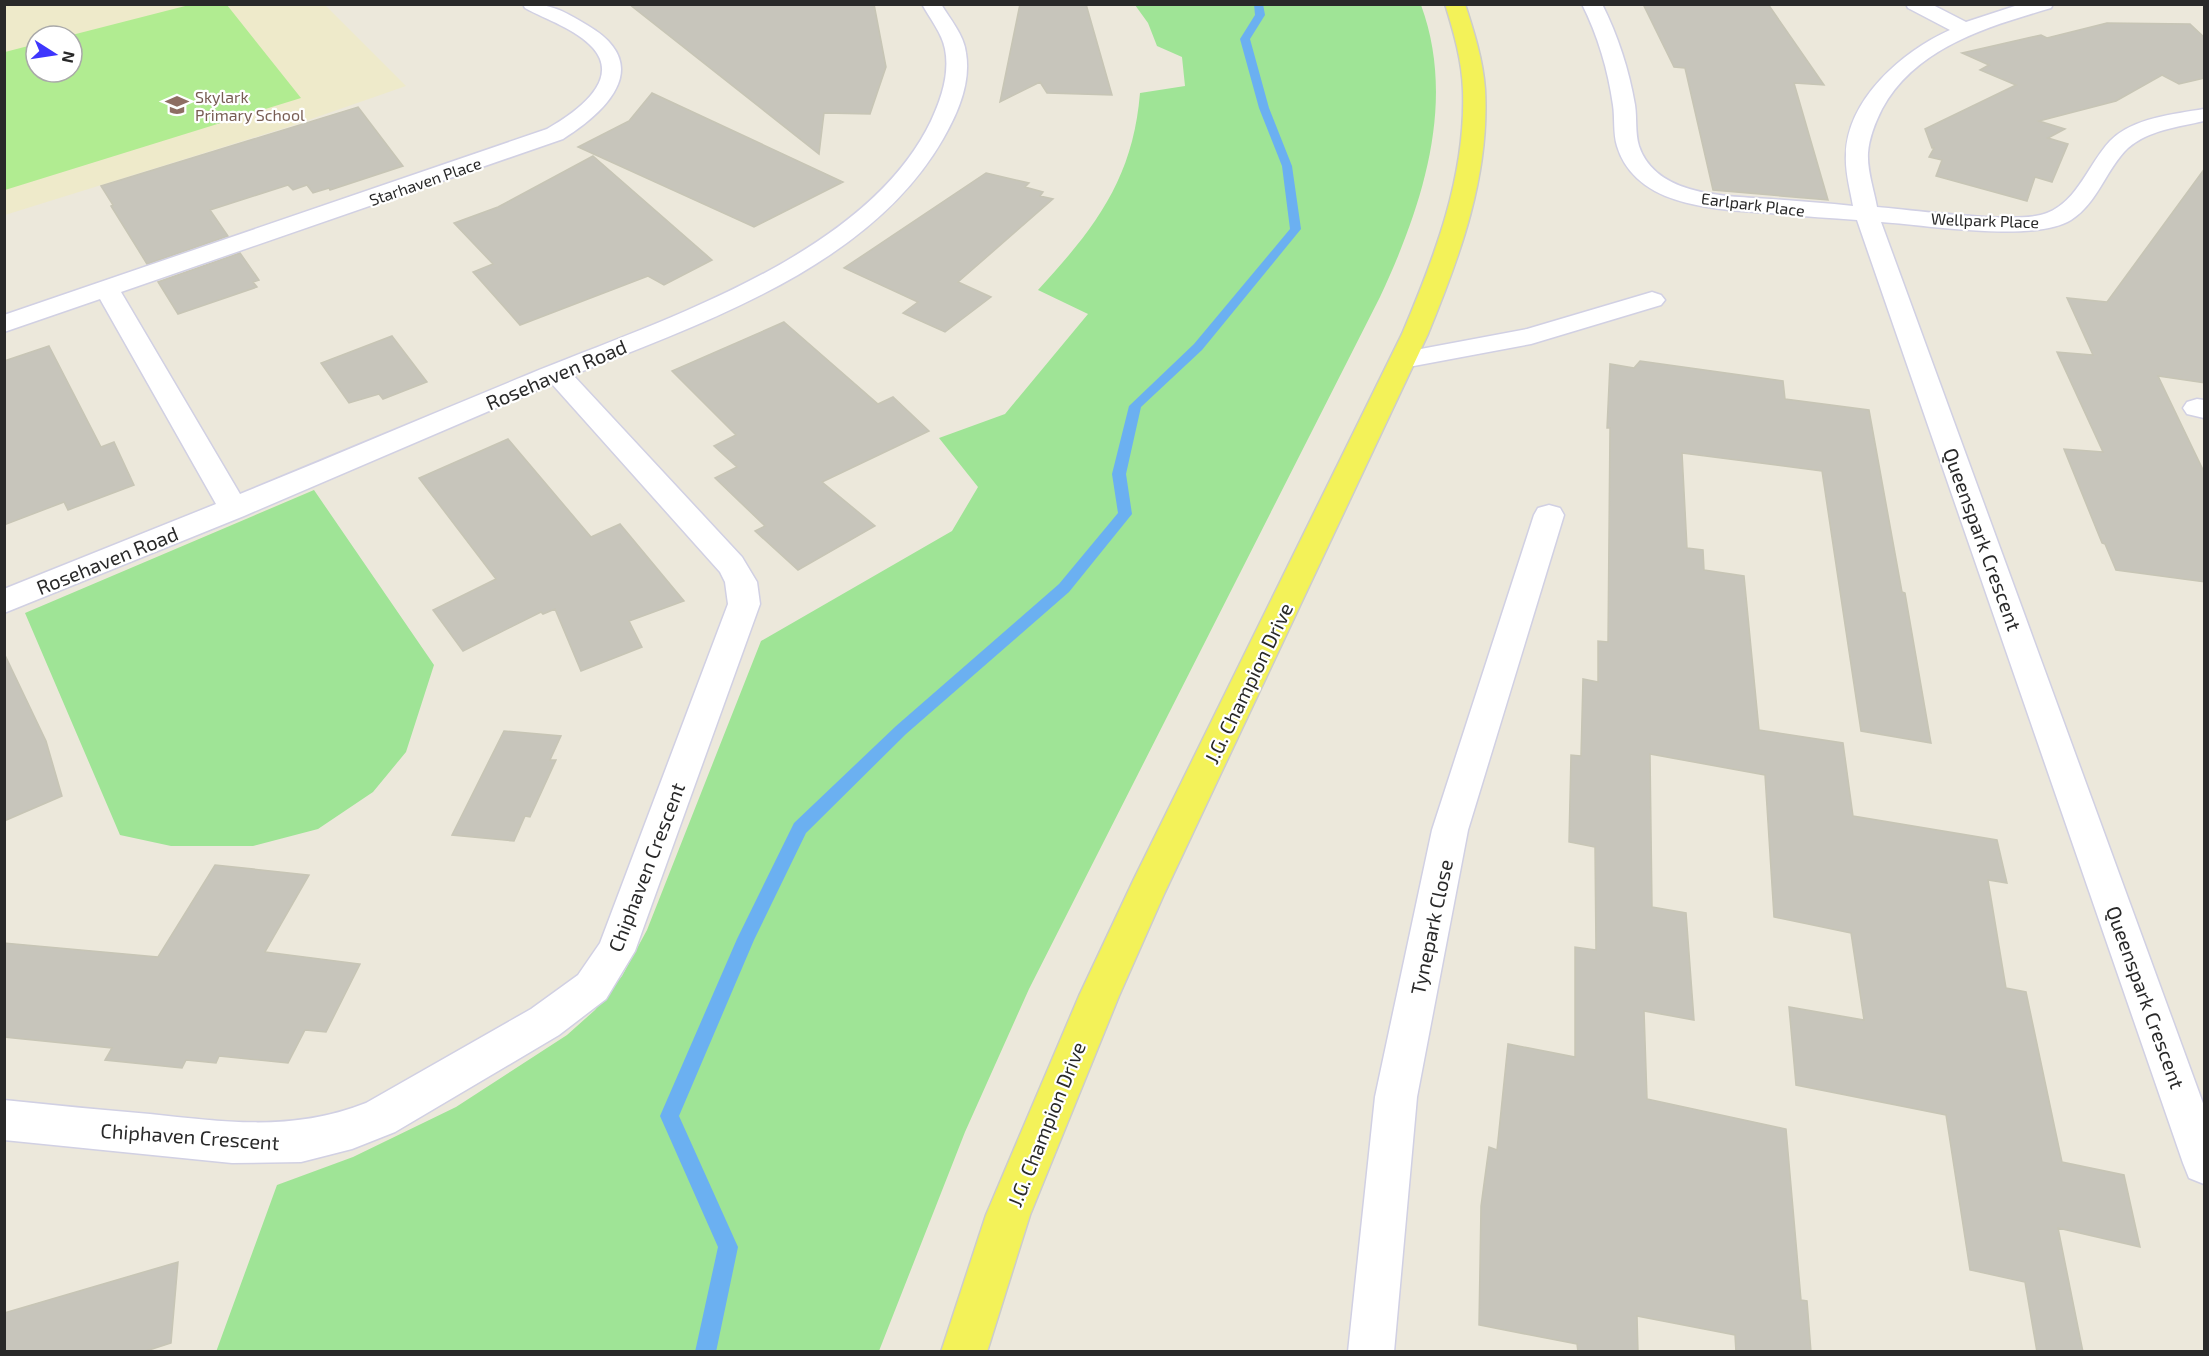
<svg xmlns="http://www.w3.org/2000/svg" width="2209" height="1356" font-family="'Exo 2',sans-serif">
  <rect width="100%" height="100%" fill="#ece8db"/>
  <path fill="#eeeaca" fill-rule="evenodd" d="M5 5H325L406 86 294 125 5 215ZM36 36H72V72H36Z"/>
  <path fill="#9fe496" d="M1135 5H1421C1457 103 1422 207 1380 297L1029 989 965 1132 879 1351 216 1352 277 1185 353 1157 456 1107 567 1035 595 1010 622 976 647 930 761 641 952 531 978 487 939 438 1005 414 1088 314 1038 290C1095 228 1133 179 1140 93L1185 86 1182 57 1157 46 1148 23Z
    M314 490 434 665 406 752 373 792 318 829 253 846H171L120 835 25 613Z"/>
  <path fill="#b1ec91" d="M193 4 227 5 301 98 5 190V52L36 44V72H72V36H68Z"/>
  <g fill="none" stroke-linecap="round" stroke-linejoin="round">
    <path fill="#6bb0f1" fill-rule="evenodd" d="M1254 4H1263L1265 15 1250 39 1269 108 1292 166 1301 229 1202 350 1141 407 1126 474 1132 514 1069 592 906 734 806 833 754 940 679 1116 738 1247 716 1352H695L718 1247 660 1116 737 939 794 823 896 726 1059 584 1118 513 1112 474 1129 406 1194 344 1290 229 1282 166 1259 108 1240 39 1255 15Z"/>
  </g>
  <path fill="#c7c5bb" stroke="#c7c5b5" stroke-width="1.5" d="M629 4H874L886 67 870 114 824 113 819 154Z
    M1020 4H1086L1112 95 1047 93 1040 82 1000 102Z
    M1643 4H1768L1824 85 1794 83 1828 200 1713 190 1685 68 1674 67Z
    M2107 23 2190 24 2205 38V78L2179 84 2162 75 2116 101 2039 121 2065 129 2048 138 2068 144 2052 182 2035 177 2027 201 1936 176 1942 160 1929 157 1934 148H1932L1925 129 2016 85 1980 70 1989 65 1962 53 2041 35 2047 38Z
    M652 93 843 182 754 227 578 147 629 121Z
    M358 107 403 166 330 190 329 188 313 193 307 185 293 190 288 185 210 210 228 236 147 264 111 206 113 205 101 186Z
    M593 156 712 260 664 285 648 276 520 325 473 272 493 264 454 223 498 207Z
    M2205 168V383L2158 376 2205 474V582L2116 570 2105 544 2102 543 2064 449 2103 452 2057 352 2093 355 2067 298 2107 302Z
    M986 173 1029 183 1025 187 1043 192 1040 196 1053 199 958 282 991 297 945 332 903 313 918 302 844 268Z
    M240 253 259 280 253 282 257 287 178 314 158 282Z
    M784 322 878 404 893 397 929 431 822 482 875 526 798 570 755 531 765 526 715 478 737 467 714 446 736 435 672 371Z
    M392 336 427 382 383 399 379 394 349 403 321 363Z
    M49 346 101 447 114 442 134 485 68 510 64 502 4 525V361Z
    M1640 361 1783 381 1785 399 1869 410 1902 592 1905 593 1931 743 1861 731 1822 471 1682 453 1687 548 1703 550 1704 570 1744 576 1759 730 1843 743 1853 816 1997 840 2007 883 1988 880 2006 988 2026 992 2062 1162 2124 1175 2140 1247 2058 1228 2083 1352H2037L2025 1282 1970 1270 1946 1115 1796 1085 1789 1007 1864 1020 1851 933 1774 917 1765 775 1650 754 1652 907 1686 913 1694 1020 1644 1011 1647 1099 1786 1129 1801 1300 1807 1301 1811 1352H1736L1735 1335 1637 1316 1638 1352H1578L1577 1344 1479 1325 1481 1206 1489 1147 1497 1150 1508 1044 1575 1057V947L1596 950 1595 847 1569 842 1571 755 1581 756 1583 679 1598 682V641L1608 642 1610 428H1607L1610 364 1634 368Z
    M508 439 591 537 620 524 684 601 629 621 642 647 581 671 555 609 543 614 541 612 463 651 433 610 496 579 419 478Z
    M4 653 46 741 62 796 4 821Z
    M504 731 561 736 550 760H556L530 817 525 816 514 841 452 835Z
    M215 865 309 875 265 952 360 964 326 1032 305 1030 288 1063 219 1056 216 1063 186 1060 182 1068 105 1060 112 1048 4 1037V943L158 957Z
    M178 1262 171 1343 143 1352H4V1313Z"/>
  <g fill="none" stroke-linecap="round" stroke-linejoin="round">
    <g stroke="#d1d0e3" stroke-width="3">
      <path id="minor" d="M523 4C552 4 562 10 587 25 654 64 609 110 563 139L121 292 240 494C336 455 431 414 527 375 658 321 866 257 931 121 941 99 950 74 945 49 942 33 930 19 922 4H941C950 19 964 35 966 53 971 83 958 113 943 139 869 268 703 322 573 375L742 557 757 582 760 604 635 951 606 999 559 1035 395 1132 352 1149 301 1162 232 1163 4 1140V1100C53 1105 101 1110 150 1114 226 1122 293 1132 366 1103L531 1009 578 975 600 943 728 604 725 582 720 572 552 384 244 516 4 613V589L216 504 100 299 4 332V315L547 129C571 115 623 82 593 48 576 29 547 20 525 8Z
        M1582 4H1602C1618 36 1629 70 1635 105 1637 118 1635 133 1639 146 1656 197 1728 196 1771 199 1798 201 1826 203 1853 206 1850 189 1845 172 1846 155 1847 99 1903 51 1950 30L1908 8 1906 4H1931L1966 22 2021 4H2053L2051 8C1987 27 1916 47 1882 109 1875 123 1869 138 1868 153 1867 171 1874 190 1877 207 1913 210 2019 225 2047 213 2078 201 2089 163 2110 141 2132 118 2174 114 2204 109V121C2178 127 2149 130 2128 148 2106 169 2098 203 2071 220 2034 243 1927 225 1881 222L2204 1106V1184L2189 1178 2183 1163 1857 220C1828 218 1799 216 1770 213 1717 209 1636 208 1617 146 1613 133 1615 118 1613 105 1608 70 1598 36 1582 4Z
        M1652 292 1661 295 1665 300 1661 305 1531 344 1403 368 1394 366 1390 360 1394 354 1527 329Z
        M2197 399 2204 400V418L2187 414 2183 408 2187 402Z
        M1549 505 1560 508 1564 515 1468 830 1417 1097 1394 1352H1348L1375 1097 1432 830 1534 515 1538 508Z"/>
    </g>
    <g stroke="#ccc" stroke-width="3">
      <path id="major" d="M1445 4H1465C1474 32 1483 60 1485 89 1490 175 1460 256 1428 334L1165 892 1119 996 1030 1215 987 1352H941L986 1215 1079 996 1133 881 1402 334C1435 256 1466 176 1463 90 1462 61 1454 33 1445 4Z"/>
    </g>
    <use href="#minor" fill="#fff" fill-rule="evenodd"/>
    <use href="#major" fill="#f3f259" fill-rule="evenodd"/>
  </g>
  <defs>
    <g id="school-bare" transform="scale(1.8)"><path d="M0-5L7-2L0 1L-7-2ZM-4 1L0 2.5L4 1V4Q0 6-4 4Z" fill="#8d6e63" stroke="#fff" stroke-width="2.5" paint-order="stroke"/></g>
  </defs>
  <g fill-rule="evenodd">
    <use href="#school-bare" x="177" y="105"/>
  </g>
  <g text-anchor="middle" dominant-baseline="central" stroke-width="4.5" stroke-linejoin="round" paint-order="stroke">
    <g font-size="16" fill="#785e54" stroke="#fff" text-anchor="start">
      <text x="195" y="96">Skylark<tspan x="195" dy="18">Primary School</tspan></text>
    </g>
    <g font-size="16" fill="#292929" stroke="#fff">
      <text transform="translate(425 181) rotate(-19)">Starhaven Place</text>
      <text transform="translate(1753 204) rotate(7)">Earlpark Place</text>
      <text transform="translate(1985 220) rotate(2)">Wellpark Place</text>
    </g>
    <g font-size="20" fill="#292929" stroke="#fff">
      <text transform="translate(556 374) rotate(-23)">Rosehaven Road</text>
      <text transform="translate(1983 539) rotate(70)">Queenspark Crescent</text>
      <text transform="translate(107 560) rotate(-22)">Rosehaven Road</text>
      <text transform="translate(1248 683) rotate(-64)">J.G. Champion Drive</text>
      <text transform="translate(646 867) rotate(-69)">Chiphaven Crescent</text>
      <text transform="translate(1431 927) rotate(-78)">Tynepark Close</text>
      <text transform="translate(2146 997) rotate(70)">Queenspark Crescent</text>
      <text transform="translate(1046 1124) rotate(-68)">J.G. Champion Drive</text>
      <text transform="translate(190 1136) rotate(4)">Chiphaven Crescent</text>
    </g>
  </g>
  <rect width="2209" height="1356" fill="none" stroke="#292929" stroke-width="12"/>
  <g transform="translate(54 54) rotate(102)"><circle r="28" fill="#ffffff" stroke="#a9a9a9" stroke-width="1.5"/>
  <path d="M0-4.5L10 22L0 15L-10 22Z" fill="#3e36fd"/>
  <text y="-9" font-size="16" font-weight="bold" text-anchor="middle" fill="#292929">N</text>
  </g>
</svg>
